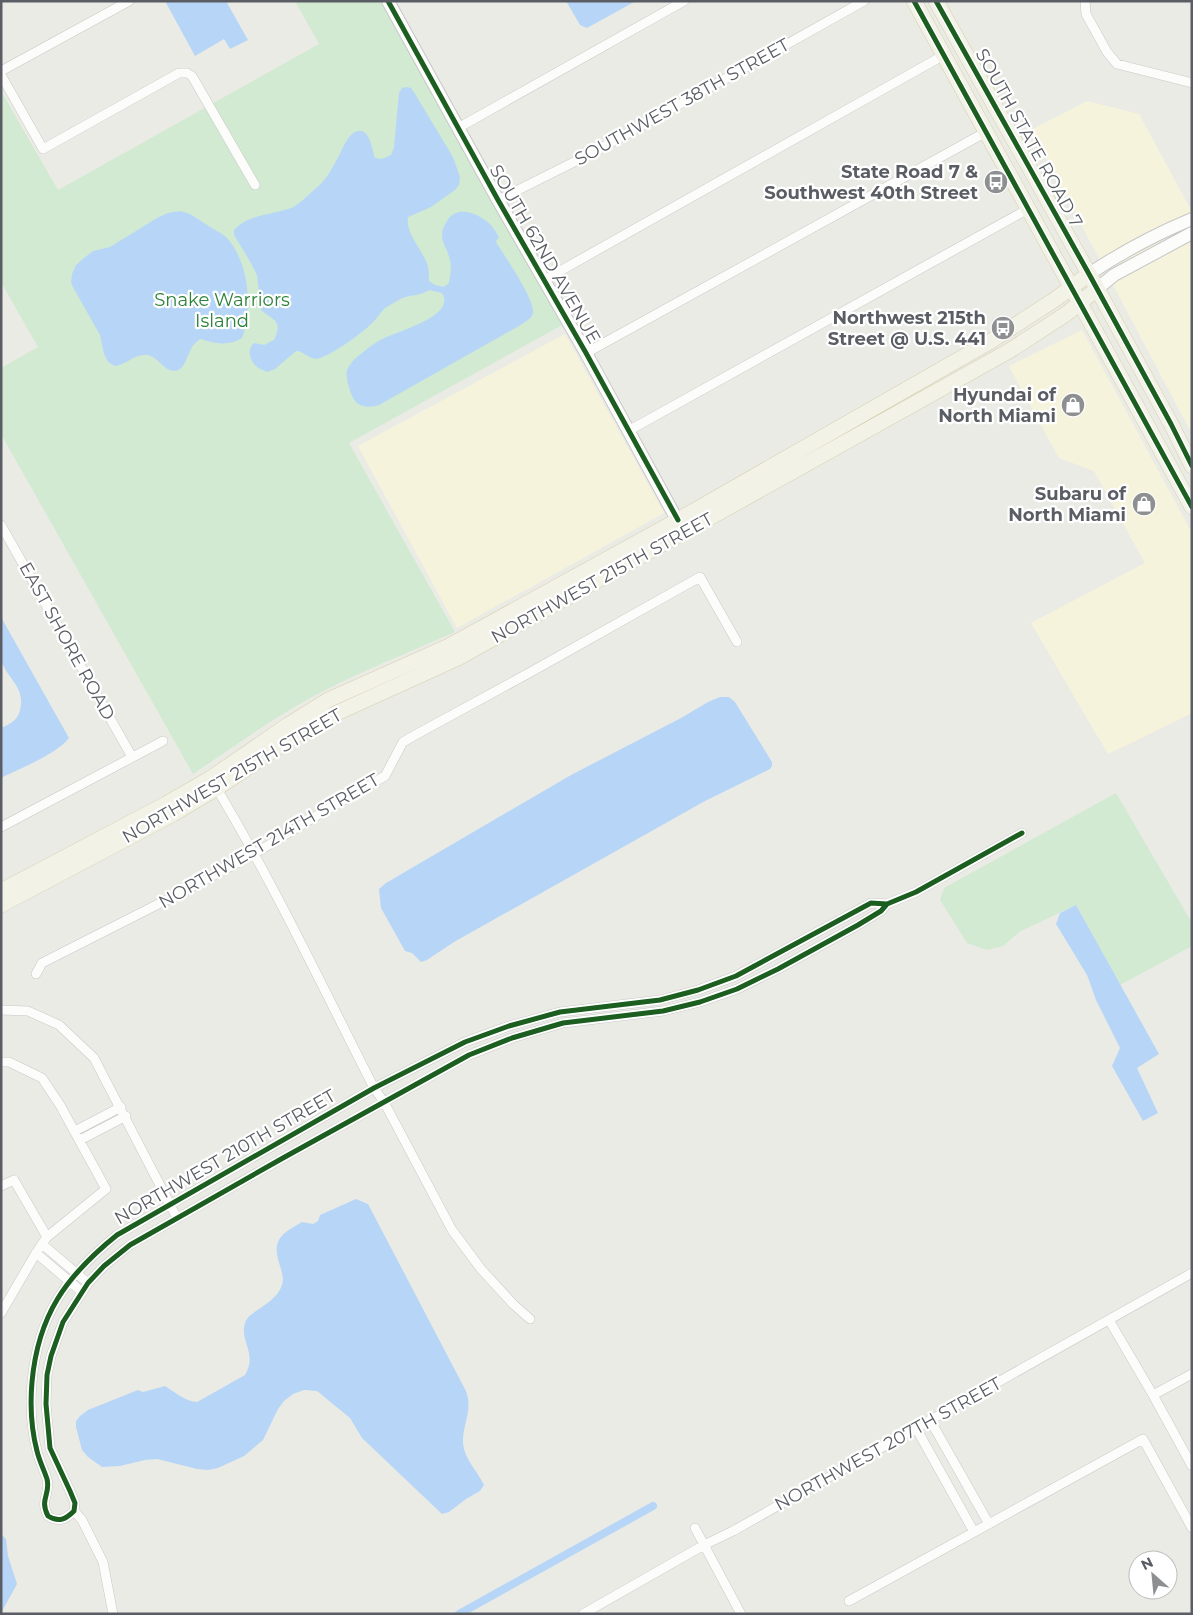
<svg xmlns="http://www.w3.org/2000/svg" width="1193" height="1615" font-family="Montserrat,sans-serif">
  <rect width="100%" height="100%" fill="#ebebe5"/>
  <path fill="#f6f3dd" d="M1087 101 1139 114 1192 212V434L1031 130Z
    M1082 330 1192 533V713L1108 754 1031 623 1145 563 1094 471 1059 458 1009 366Z
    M565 334 664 513 457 628 358 446Z"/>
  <path fill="#d1ead1" d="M295 1H380L562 325 349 443 455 632C408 653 358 672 312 697 271 719 232 748 193 774L1 434V368L38 347 1 282V91L58 190 319 44Z
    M1116 793 1192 923V946L1120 985 1076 905 1019 932 1003 946 987 950 967 943 940 900 944 888Z"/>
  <path fill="#b7d6f7" d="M165 1H226L248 40 230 49 224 39 195 56Z
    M566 1H636L587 28 580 25Z
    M406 87 411 88 415 94 453 157 460 177 459 185 455 190 431 207 408 217C405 231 421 249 426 261 429 267 429 274 429 281L435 285 444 287 449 283C450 277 452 267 450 260 446 244 436 238 447 221 457 204 479 214 490 224 494 228 496 233 499 237L496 241 497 244C505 256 535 300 533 313 532 319 524 322 519 326L379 405C372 407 363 408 357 403 351 398 345 377 347 370 349 366 352 361 356 358 364 351 374 343 384 338 396 332 457 316 442 293L429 290C419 297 407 294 397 301 393 304 387 306 384 309 379 314 376 320 371 324 361 334 333 354 320 358 311 362 305 351 296 351L275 369 267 372C264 370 259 369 256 366 249 359 247 349 254 343L264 345 274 340C283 320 274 321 261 310L257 275 251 263 234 235V230C248 214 272 215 291 208 300 204 308 195 315 189 324 182 331 171 336 161 342 152 347 133 358 131 370 129 372 150 375 158L382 159 391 155 394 147 399 93 402 88Z
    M180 211C192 213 197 219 207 225 214 230 221 232 227 238 249 262 253 309 242 338 229 346 215 344 201 339 187 345 189 365 178 370 166 375 159 357 148 355 136 353 126 365 115 366L108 362 104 354 100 335 74 289 71 283 72 274 76 265 84 258 93 251 110 247 157 218 168 213Z
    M1 617 69 738C57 754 19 769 1 778V728C10 724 18 720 20 710 26 687 7 679 1 660 0 653 1 627 1 617Z
    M720 697H729L735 702 772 762V766L770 769 705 801 454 942 427 960 421 962 412 953 405 951 381 908 379 889 386 883 571 775 681 718 708 702Z
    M1076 905 1159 1054 1137 1068 1158 1113 1143 1121 1112 1066 1120 1048 1096 1000 1087 975 1056 924 1060 913Z
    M356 1199 368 1204 466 1391C473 1411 463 1422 463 1442 464 1459 477 1470 484 1485L480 1491 466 1499 449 1512 442 1514 362 1438 350 1418 317 1391 304 1390 293 1394 284 1401 278 1409 263 1440 244 1456 218 1468 208 1470 197 1469 157 1459 145 1460 120 1466 102 1467 88 1457 82 1450 76 1427V1421L80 1416 88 1410 138 1390 143 1392 165 1386C175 1392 186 1402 197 1402L245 1375C258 1353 239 1341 245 1323 248 1311 276 1304 282 1285 284 1279 282 1273 280 1266 271 1240 281 1234 302 1222L313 1224 318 1221 320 1215Z
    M1 1534 6 1539 8 1556 17 1584 1 1613Z"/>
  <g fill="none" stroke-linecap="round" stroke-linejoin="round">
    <path stroke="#b7d6f7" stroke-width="8" d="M459 1614 653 1506"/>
    <g stroke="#c8c9c7" stroke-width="10">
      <path id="street" d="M1085 1 1086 14 1107 52 1117 64 1192 83
        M1 71 129 1
        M1 75 43 149 179 73H187L192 76 255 185
        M458 128 684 1
        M498 200 596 151 864 1
        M544 280 944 55
        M586 353 986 132
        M628 431 1028 209
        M1 525 132 757
        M214 784C273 882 322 986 374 1088L384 1102 452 1230 481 1269 513 1304 530 1319
        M1 827 163 741
        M887 904 871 903 736 976 698 990 660 1000 560 1012 509 1026 465 1042 374 1088 117 1235C66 1276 38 1315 32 1382 30 1405 31 1428 37 1451 39 1460 44 1470 47 1479 51 1494 39 1499 48 1516 59 1523 66 1519 74 1511L75 1503 70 1491 50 1448 46 1404 47 1375 51 1356 63 1322 88 1283 104 1266 130 1245 283 1158 469 1055 512 1038 563 1023 663 1011 700 1002 737 989 778 969 858 925 881 911 887 904 916 892 1022 833
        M36 974 42 963 186 890 254 854 321 813 385 776 403 742 417 734 529 673 700 577 737 642
        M1 1010 28 1011 59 1025 94 1058 177 1218
        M1 1062H9L42 1078 60 1105 106 1189 47 1237 36 1253 1 1313
        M75 1131 121 1107
        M80 1140 126 1116
        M1 1186 14 1180 47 1237
        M42 1244 88 1283
        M36 1253 82 1292
        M1109 1320 1153 1395 1192 1466
        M1153 1395 1192 1374
        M930 1420 989 1524
        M916 1428 974 1532
        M74 1511 82 1520 103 1562 113 1614
        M695 1528 741 1614
        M849 1601 1143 1439 1192 1528
        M583 1614 704 1545 733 1531 1192 1273"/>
    </g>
    <g stroke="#c6c7c6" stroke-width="14">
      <path id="secondary" d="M388 1 498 200 586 353 681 527
        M1089 274C1122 252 1156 234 1192 219
        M1097 289 1114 275 1192 233"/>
    </g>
    <g stroke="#d6cfb0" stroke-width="16">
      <path id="primary" d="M914 1 1192 507
        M936 1 1089 274 1171 424 1192 466
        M1 891 166 804 211 778 288 725 328 700 449 646 678 520 991 341 1057 298 1089 274
        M1 905 173 814 217 788 293 737 328 717 458 658 1009 351 1066 314 1097 289"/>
    </g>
    <use href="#street" stroke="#fcfcfb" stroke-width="9"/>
    <use href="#secondary" stroke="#fcfcfb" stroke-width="12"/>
    <use href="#primary" stroke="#f2f2e7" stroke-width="15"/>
    <g stroke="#fff" stroke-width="8">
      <path id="cycleway" d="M388 1 498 200 586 353 678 520
        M914 1 1192 507
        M936 1 1089 274 1171 424 1192 466
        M887 904 871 903 736 976 698 990 660 1000 560 1012 509 1026 465 1042 374 1088 117 1235C66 1276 38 1315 32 1382 30 1405 31 1428 37 1451 39 1460 44 1470 47 1479 51 1494 39 1499 48 1516 59 1523 66 1519 74 1511L75 1503 70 1491 50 1448 46 1404 47 1375 51 1356 63 1322 88 1283 104 1266 130 1245 283 1158 469 1055 512 1038 563 1023 663 1011 700 1002 737 989 778 969 858 925 881 911 887 904 916 892 1022 833"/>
    </g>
    <use href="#cycleway" stroke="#1b5e20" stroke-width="5"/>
  </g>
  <defs>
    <g id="bus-disc" transform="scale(1.25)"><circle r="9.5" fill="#8d8f91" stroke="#fff"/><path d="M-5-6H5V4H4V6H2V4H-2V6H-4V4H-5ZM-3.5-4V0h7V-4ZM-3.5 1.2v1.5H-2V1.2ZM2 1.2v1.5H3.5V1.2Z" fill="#fff"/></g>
    <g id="shop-disc" transform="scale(1.25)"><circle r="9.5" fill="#8d8f91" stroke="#fff"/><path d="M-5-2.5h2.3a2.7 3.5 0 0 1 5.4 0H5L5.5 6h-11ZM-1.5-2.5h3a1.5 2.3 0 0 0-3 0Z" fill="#fff"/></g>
  </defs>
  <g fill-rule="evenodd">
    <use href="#bus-disc" x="996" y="182"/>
    <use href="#bus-disc" x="1003" y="328"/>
    <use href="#shop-disc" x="1073" y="405"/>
    <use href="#shop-disc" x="1144" y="504"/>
  </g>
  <g text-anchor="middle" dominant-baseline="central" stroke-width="4.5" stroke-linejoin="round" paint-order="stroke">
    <g font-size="18" fill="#5a5d64" stroke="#fff">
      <text transform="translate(682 102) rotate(-29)">SOUTHWEST 38TH STREET</text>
      <text transform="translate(1029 138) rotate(61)">SOUTH STATE ROAD 7</text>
      <text transform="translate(545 254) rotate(60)">SOUTH 62ND AVENUE</text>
      <text transform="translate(602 578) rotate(-29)">NORTHWEST 215TH STREET</text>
      <text transform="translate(67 641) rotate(61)">EAST SHORE ROAD</text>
      <text transform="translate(232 776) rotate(-30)">NORTHWEST 215TH STREET</text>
      <text transform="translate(269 841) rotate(-30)">NORTHWEST 214TH STREET</text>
      <text transform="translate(225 1157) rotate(-30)">NORTHWEST 210TH STREET</text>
      <text transform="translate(888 1444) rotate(-29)">NORTHWEST 207TH STREET</text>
    </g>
    <g font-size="18" font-weight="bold" fill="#5a5d64" stroke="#fff" text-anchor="end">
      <text x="978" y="172">State Road 7 &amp;<tspan x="978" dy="21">Southwest 40th Street</tspan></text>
      <text x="986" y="318">Northwest 215th<tspan x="986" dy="21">Street @ U.S. 441</tspan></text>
      <text x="1056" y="395">Hyundai of<tspan x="1056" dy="21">North Miami</tspan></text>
      <text x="1126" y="494">Subaru of<tspan x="1126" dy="21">North Miami</tspan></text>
    </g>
    <g font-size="18" fill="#2c8238" stroke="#fff">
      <text x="222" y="300">Snake Warriors<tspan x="222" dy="21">Island</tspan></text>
    </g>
  </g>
  <rect width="1193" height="1615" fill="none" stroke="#5a5d64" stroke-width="5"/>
  <g transform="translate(1153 1575) rotate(333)"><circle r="24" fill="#ffffff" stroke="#bdbec1"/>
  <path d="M0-4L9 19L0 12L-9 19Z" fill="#8d8f91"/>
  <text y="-8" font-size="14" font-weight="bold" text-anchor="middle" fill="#5a5d64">N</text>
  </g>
</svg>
